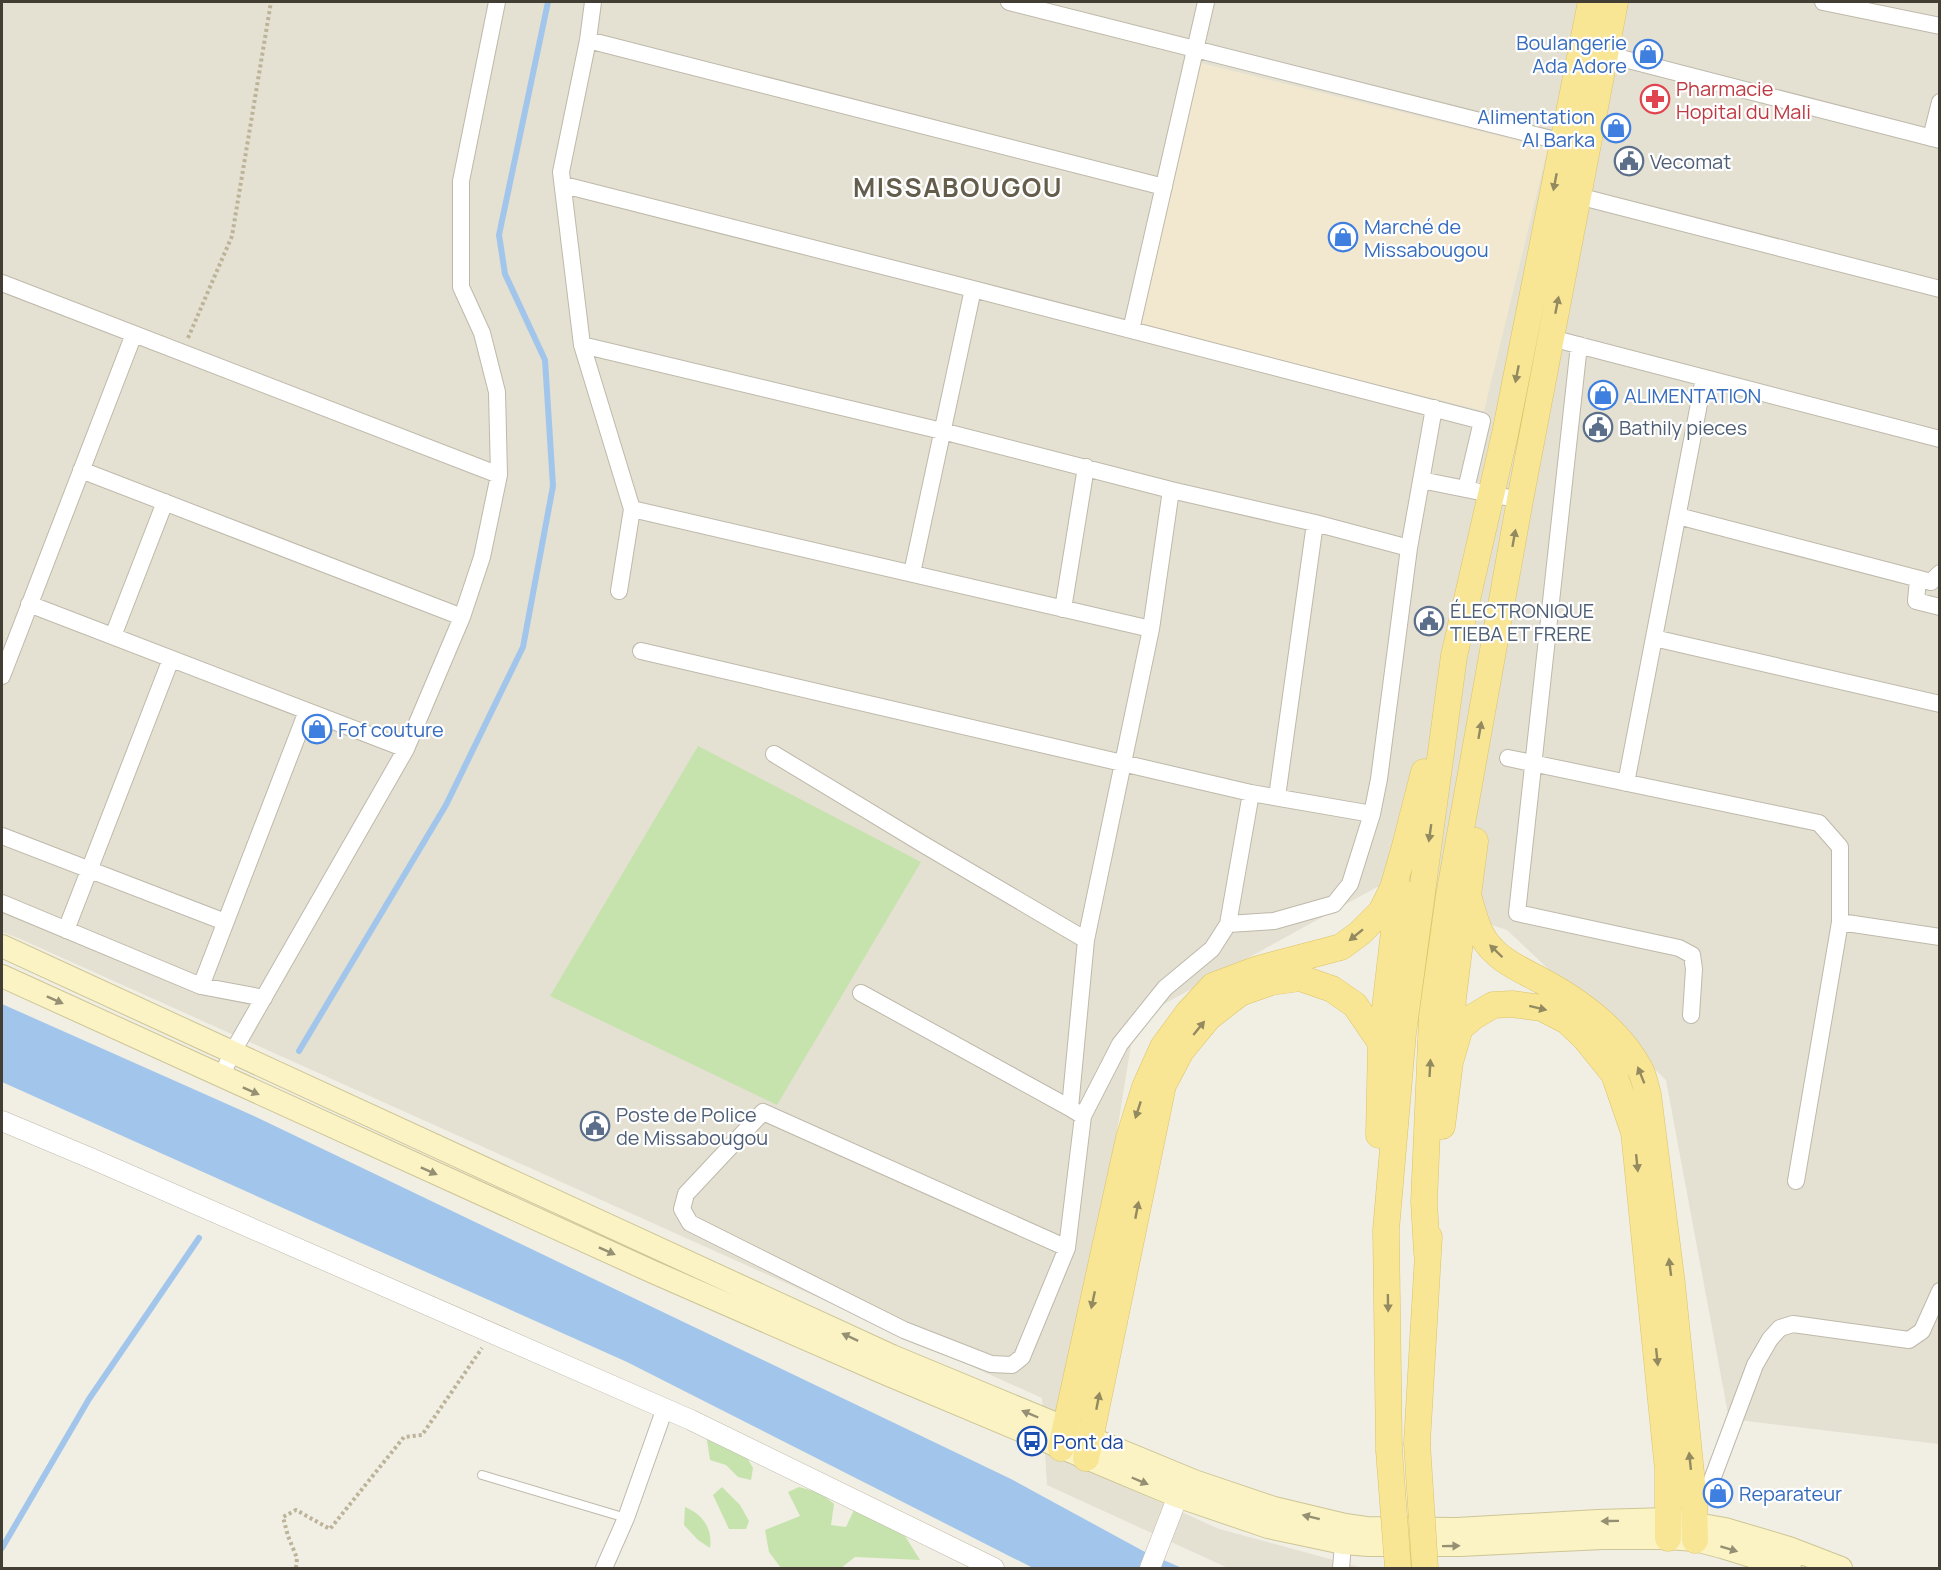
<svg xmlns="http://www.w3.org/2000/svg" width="1941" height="1570" font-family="Manrope,sans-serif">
  <rect width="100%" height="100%" fill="#f1eee3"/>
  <path fill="#e4e0d2" d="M2 2H1939V1444L1729 1419 1666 1080 1507 930 1377 887 1135 1020 1064 1459 1219 1529 1363 1568H1228L1047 1485 1042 1398 18 938 2 932Z"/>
  <path fill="#f2e7cf" d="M1201 63 1548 148 1484 411 1137 325Z"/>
  <path fill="#c6e3ae" d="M698 746 921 862 777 1105 550 996Z
    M706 1434 746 1456 753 1468 751 1480 738 1477 726 1465 710 1460Z
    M722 1487 740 1505 749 1521 746 1529H729L713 1495Z
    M799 1487 821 1493 834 1504 831 1525 846 1527 854 1510 905 1536 920 1560 855 1557 841 1568H781L769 1552 765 1530 800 1516 788 1492Z
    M685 1507C702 1514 713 1528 710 1548L698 1540 684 1525Z"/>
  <path fill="#a2c6eb" d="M2 1004 254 1116 1011 1479 1145 1552 1182 1568H1033L627 1362 2 1082Z"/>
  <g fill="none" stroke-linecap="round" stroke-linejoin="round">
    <path stroke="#a2c6eb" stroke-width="6" d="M299 1051 446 805 523 647 553 486 545 360 505 274 499 235 548 2
      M2 1548 89 1399 199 1238"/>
    <g stroke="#beb9aa" stroke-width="10">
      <path id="service" d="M482 1475 626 1518"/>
    </g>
    <g stroke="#beb9aa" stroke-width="18">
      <path id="minor" d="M593 2 588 40 561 172 582 345 632 509 619 591
        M1009 2 1563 142
        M1823 2 1940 26
        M588 40 1164 187
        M1605 54 1940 140
        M1931 138 1940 102
        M564 185 973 289 1482 421 1466 489
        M1578 196 1940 289
        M2 283 499 475
        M1131 330 1206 2
        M1551 338 1940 439
        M582 345 942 431 1171 490 1315 523 1409 548
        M1579 345 1517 913 1679 948 1692 955 1694 969 1691 1015
        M81 470 462 617
        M1421 480 1520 500
        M632 509 1151 629
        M1678 516 1931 582 1940 573
        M912 573 973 289
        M1918 579 1916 601 1940 607
        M29 604 406 749
        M1063 609 1086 467
        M113 636 165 502
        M1654 638 1940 704
        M641 651 1251 793 1372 814
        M2 676 134 334
        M774 754 926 846 1086 940
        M1508 758 1819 823 1840 847V922L1796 1181
        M1626 783 1704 378
        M1277 797 1315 523
        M2 836 225 922
        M2 903 201 986 264 998
        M1840 922 1940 937
        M1228 924 1251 793
        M66 930 171 659
        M201 986 307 711
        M861 993 1070 1108
        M221 1077 232 1053 406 749 462 617 482 557 499 475 497 392 482 333 461 287V181L497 2
        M1083 1116 1120 1044 1165 988 1212 949 1228 924 1274 921 1334 904 1350 884 1372 814 1379 779 1409 548 1434 408
        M1067 1248 763 1112 686 1194 682 1209 690 1223 904 1330 991 1364 1012 1365 1022 1357 1067 1248 1083 1116 1070 1108 1086 940 1151 629 1171 490
        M1694 1503 1710 1485 1755 1365 1770 1339 1780 1328 1793 1324 1909 1340 1922 1331 1940 1291
        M604 1568 626 1518 665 1408
        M1341 1568 1344 1534"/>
    </g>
    <g stroke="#beb9aa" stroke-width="21">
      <path id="tertiary" d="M2 1121 95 1160 691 1420 994 1568
        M1150 1568 1183 1483"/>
    </g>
    <g stroke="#cec596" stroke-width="24">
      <path id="secondary" d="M2 946 892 1356 1194 1481 1274 1508 1345 1525 1366 1528 1457 1529 1598 1521 1668 1519 1725 1529 1789 1548 1841 1568
        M2 976 653 1272 884 1373 1177 1496 1268 1527 1343 1543 1369 1545H1460L1602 1538H1668L1695 1540 1722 1547 1790 1568"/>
    </g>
    <g stroke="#dbc467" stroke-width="27">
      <path id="primary" d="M1468 895C1474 916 1478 937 1495 952 1508 965 1526 972 1542 981 1581 1002 1618 1029 1640 1069 1644 1077 1646 1087 1648 1095L1672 1284 1694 1503 1695 1540
        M1381 1043 1399 889
        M1450 1062 1460 1028 1473 1017 1493 1005 1512 1004 1542 1008 1567 1021 1585 1038 1614 1074 1634 1132 1668 1470V1538
        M1442 1126 1450 1062 1453 998 1462 926 1468 895 1475 841
        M1427 1253 1424 1202 1432 1017 1449 896 1520 500 1615 2
        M1417 1443 1429 1237
        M1061 1448 1129 1138 1145 1087 1163 1047 1188 1013 1213 986 1258 969 1341 947 1360 933 1381 912 1393 888 1404 850 1424 772
        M1389 1450 1386 1230 1403 1033 1454 656 1505 434 1591 2
        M1086 1458 1163 1085 1181 1051 1209 1017 1240 993 1271 982 1300 978 1332 989 1355 1005 1381 1043 1379 1135"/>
    </g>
    <path stroke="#bcb399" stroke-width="4" stroke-dasharray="3 3" stroke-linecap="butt" d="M188 338 232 236 271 2
      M296 1568 297 1558 288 1536 283 1517 296 1510 330 1529 404 1437 422 1435 482 1348"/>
    <use href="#service" stroke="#fff" stroke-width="8"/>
    <use href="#minor" stroke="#fff" stroke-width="16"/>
    <use href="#tertiary" stroke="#fff" stroke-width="20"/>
    <use href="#secondary" stroke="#fbf3c3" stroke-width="22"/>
    <use href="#primary" stroke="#f8e695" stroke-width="26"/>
    <g stroke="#dbc467" stroke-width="27" stroke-linecap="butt">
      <path id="primary-bridge" d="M1417 1443 1425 1568
        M1389 1450 1398 1568"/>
    </g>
    <use href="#primary-bridge" stroke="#f8e695" stroke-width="26"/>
  </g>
  <defs><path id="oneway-solid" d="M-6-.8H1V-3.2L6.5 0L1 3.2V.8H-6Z" transform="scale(1.5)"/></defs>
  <g fill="#948a60">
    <use href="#oneway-solid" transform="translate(1555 182) rotate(101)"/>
    <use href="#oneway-solid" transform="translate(1557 305) rotate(-79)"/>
    <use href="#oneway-solid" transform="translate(1517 374) rotate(101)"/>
    <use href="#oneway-solid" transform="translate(1514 538) rotate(-80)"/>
    <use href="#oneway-solid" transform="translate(1480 730) rotate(-80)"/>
    <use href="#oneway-solid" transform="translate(1430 833) rotate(98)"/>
    <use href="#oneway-solid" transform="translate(1356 935) rotate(141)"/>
    <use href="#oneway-solid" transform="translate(1496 951) rotate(-136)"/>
    <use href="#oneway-solid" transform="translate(1538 1008) rotate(14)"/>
    <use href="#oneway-solid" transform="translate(1199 1028) rotate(-51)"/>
    <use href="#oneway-solid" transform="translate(1430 1068) rotate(-87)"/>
    <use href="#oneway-solid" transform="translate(1641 1075) rotate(-112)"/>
    <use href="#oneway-solid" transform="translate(1138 1110) rotate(108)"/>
    <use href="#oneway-solid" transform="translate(1637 1163) rotate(84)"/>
    <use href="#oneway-solid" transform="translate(1137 1210) rotate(-79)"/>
    <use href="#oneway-solid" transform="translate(1670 1267) rotate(-97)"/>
    <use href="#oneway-solid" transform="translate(1093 1300) rotate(102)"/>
    <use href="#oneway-solid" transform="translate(1388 1303) rotate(89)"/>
    <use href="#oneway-solid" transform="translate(1657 1357) rotate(84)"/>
    <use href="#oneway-solid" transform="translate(1098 1401) rotate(-79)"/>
    <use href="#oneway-solid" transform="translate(1690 1461) rotate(-96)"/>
  </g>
  <g fill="#958f74">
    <use href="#oneway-solid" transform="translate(55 1000) rotate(24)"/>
    <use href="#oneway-solid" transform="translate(251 1091) rotate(24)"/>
    <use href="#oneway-solid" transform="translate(429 1171) rotate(24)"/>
    <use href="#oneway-solid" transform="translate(607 1251) rotate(24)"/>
    <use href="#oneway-solid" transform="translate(850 1337) rotate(-155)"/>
    <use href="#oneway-solid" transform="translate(1030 1414) rotate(-157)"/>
    <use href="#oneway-solid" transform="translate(1140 1481) rotate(23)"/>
    <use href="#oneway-solid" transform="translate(1311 1517) rotate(-166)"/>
    <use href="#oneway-solid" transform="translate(1610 1521) rotate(179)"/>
    <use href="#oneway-solid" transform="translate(1451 1546) rotate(-1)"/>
    <use href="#oneway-solid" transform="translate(1729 1549) rotate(17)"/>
  </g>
  <defs>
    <g id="shop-ring" transform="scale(1.5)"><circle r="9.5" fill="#fff" stroke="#3f7fe0" stroke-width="1.5"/><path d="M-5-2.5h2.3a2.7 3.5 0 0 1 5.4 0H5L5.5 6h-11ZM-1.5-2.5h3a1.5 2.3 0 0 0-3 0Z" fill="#3f7fe0"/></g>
    <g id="pharmacy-ring" transform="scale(1.5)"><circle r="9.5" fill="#fff" stroke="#e0444e" stroke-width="1.5"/><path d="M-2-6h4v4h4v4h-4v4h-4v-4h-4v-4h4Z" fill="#e0444e"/></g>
    <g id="civic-ring" transform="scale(1.5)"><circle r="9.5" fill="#fff" stroke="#5c6f8a" stroke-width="1.5"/><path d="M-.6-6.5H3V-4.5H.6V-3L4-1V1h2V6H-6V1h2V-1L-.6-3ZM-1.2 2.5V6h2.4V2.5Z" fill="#5c6f8a"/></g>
    <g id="bus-ring" transform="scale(1.5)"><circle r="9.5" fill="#fff" stroke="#1a4fb4" stroke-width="1.5"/><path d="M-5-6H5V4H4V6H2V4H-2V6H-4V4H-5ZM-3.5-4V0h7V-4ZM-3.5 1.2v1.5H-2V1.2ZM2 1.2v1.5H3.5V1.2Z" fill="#1a4fb4"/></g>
  </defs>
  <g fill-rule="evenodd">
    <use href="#shop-ring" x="1648" y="54"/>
    <use href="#pharmacy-ring" x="1655" y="99"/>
    <use href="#shop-ring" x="1616" y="128"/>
    <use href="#civic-ring" x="1629" y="161"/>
    <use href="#shop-ring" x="1343" y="237"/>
    <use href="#shop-ring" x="1603" y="395"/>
    <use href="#civic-ring" x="1598" y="427"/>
    <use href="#civic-ring" x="1429" y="621"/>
    <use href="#shop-ring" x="317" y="729"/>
    <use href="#civic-ring" x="595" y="1126"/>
    <use href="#bus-ring" x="1032" y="1441"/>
    <use href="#shop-ring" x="1718" y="1493"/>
  </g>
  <g text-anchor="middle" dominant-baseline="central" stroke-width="4.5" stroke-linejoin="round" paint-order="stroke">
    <g font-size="20" fill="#366cbe" stroke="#fff" text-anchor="start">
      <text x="1627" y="42" text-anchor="end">Boulangerie<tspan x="1627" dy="23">Ada Adore</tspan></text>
      <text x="1595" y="116" text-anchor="end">Alimentation<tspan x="1595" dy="23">Al Barka</tspan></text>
      <text x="1364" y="226">Marché de<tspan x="1364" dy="23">Missabougou</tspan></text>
      <text x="1624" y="395">ALIMENTATION</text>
      <text x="338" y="729">Fof couture</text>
      <text x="1739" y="1493">Reparateur</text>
    </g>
    <g font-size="20" fill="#be3a42" stroke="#fff" text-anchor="start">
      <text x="1676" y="88">Pharmacie<tspan x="1676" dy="23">Hopital du Mali</tspan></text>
    </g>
    <g font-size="20" fill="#4e5e75" stroke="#fff" text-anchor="start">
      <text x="1650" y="161">Vecomat</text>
      <text x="1619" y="427">Bathily pieces</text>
      <text x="1450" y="610">ÉLECTRONIQUE<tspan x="1450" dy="23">TIEBA ET FRERE</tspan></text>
      <text x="616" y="1114">Poste de Police<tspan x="616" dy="23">de Missabougou</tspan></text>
    </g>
    <g font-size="20" fill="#164399" stroke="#fff" text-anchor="start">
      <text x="1053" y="1441">Pont da</text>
    </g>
    <g font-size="26" font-weight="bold" letter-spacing="1.5" fill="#645d4c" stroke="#fff">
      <text x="958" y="187">MISSABOUGOU</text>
    </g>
  </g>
  <rect width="1941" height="1570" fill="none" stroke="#423e34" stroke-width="6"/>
</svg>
